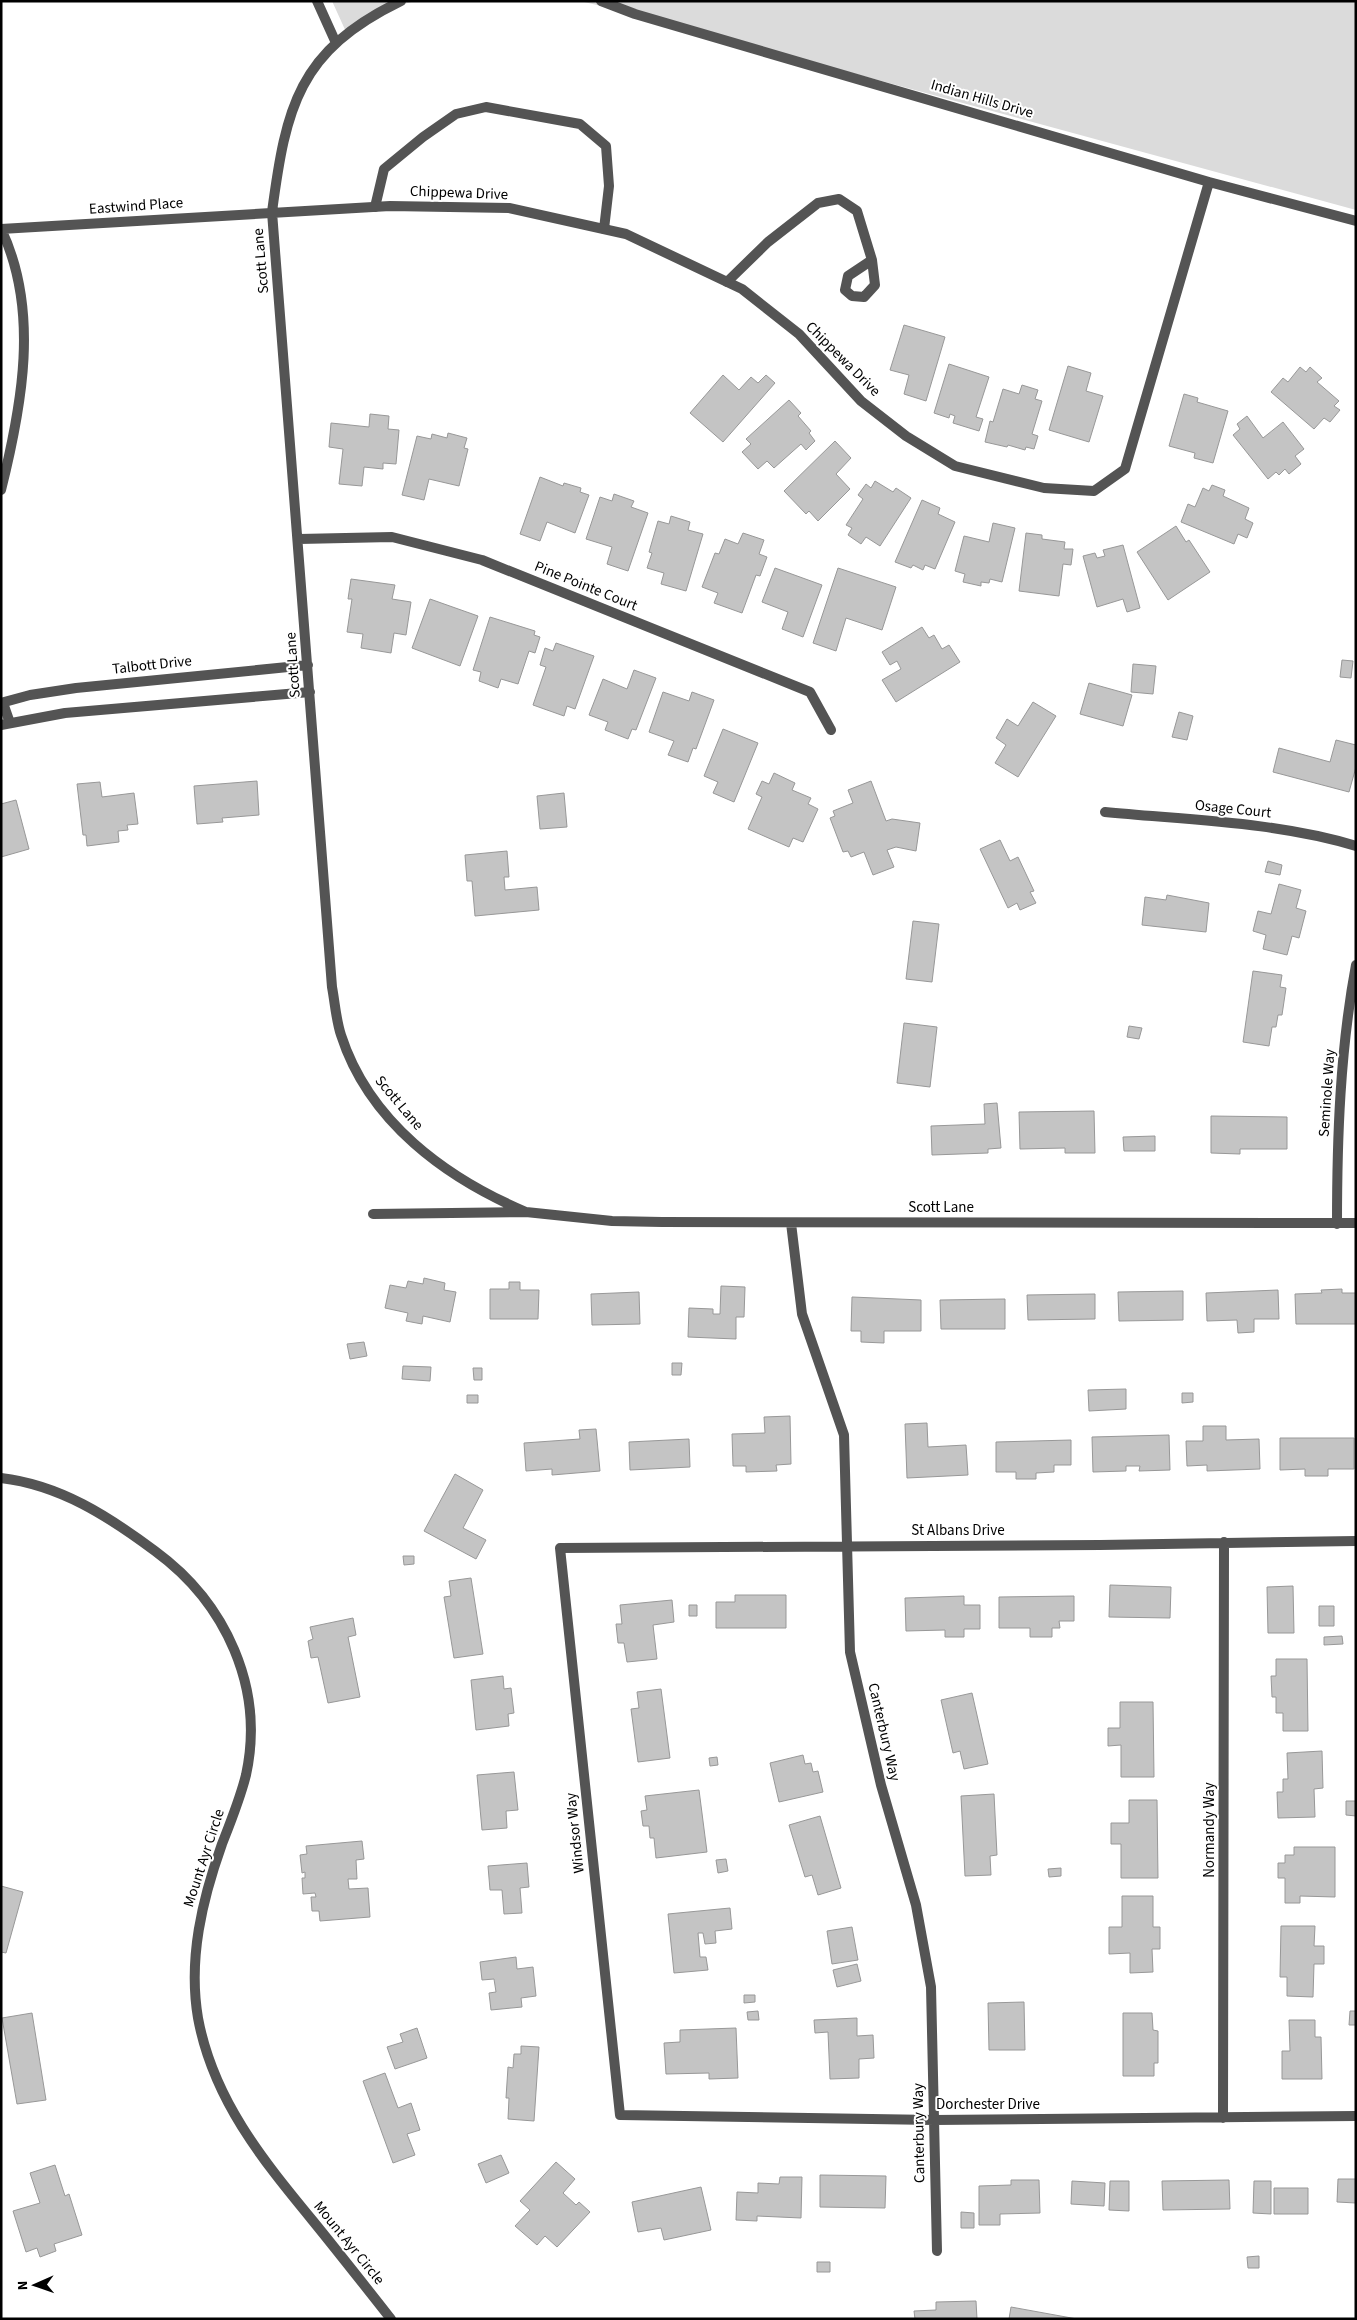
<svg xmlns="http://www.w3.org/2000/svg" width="1357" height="2320" font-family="'Source Sans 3',sans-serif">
  <rect width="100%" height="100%" fill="#fff"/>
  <path fill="#dbdbdb" d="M332 1H415L386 9 347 34Z
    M580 1H1356V210L635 14Z"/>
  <path fill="#c4c4c4" stroke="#989898" d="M904 325 945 337 926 401 904 394 909 375 890 370Z
    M949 364 989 377 976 417 983 419 979 431 953 423 955 416 950 414 949 418 934 413Z
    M1068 366 1091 373 1086 391 1103 396 1089 442 1049 430Z
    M1300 367 1306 372 1310 367 1322 378 1317 382 1339 401 1334 406 1340 410 1330 422 1324 418 1314 429 1271 392 1283 378 1288 382Z
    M723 375 739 390 751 377 758 383 766 375 775 383 723 442 690 413Z
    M1022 385 1038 390 1035 399 1042 401 1032 434 1038 436 1034 449 1026 447 1025 450 1008 445 1007 447 985 442 990 421 993 422 1003 389 1019 394Z
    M1184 394 1198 398 1197 402 1228 411 1213 463 1194 458 1195 453 1169 446Z
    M789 400 801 413 798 416 811 431 809 433 815 441 806 450 801 444 774 468 767 461 758 469 742 452 751 444 746 439Z
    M370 414 389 416 388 429 399 430 396 464 383 463V469L364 467 362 486 339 484 343 449 329 447 331 423 369 427Z
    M1247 416 1263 438 1283 422 1304 449 1295 456 1301 464 1289 474 1285 469 1279 475 1276 472 1268 479 1233 435 1240 429 1237 424Z
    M448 433 467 438 464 448 468 449 459 486 429 479 424 500 402 495 417 436 431 439 432 434 447 438Z
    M835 441 851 458 836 474 850 489 818 521 809 511 806 514 784 491Z
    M540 477 563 486 564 483 581 488 580 492 589 495 575 533 547 522 540 541 520 534Z
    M875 481 893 492 896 488 911 498 880 546 866 537 861 544 848 535 852 528 846 525 863 499 858 495 866 484 871 488Z
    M1212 485 1225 490 1223 496 1249 508 1245 519 1253 523 1247 538 1238 534 1234 544 1181 522 1188 504 1195 507 1203 488 1209 491Z
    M614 494 634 501 631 507 648 513 628 571 607 564 612 547 586 539 600 497 612 501Z
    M922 500 940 508 938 514 955 522 935 569 925 565 923 570 913 565 911 568 895 562Z
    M671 516 690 522 688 530 703 534 686 591 661 584 664 573 647 568 652 553 649 552 658 521 669 524Z
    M993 523 1015 528 1002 582 990 579 989 583 981 582V586L963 582 965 574 955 571 964 536 989 542Z
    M1176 526 1186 542 1189 540 1210 572 1168 600 1137 552Z
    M743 533 764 540 759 554 767 557 760 576 756 575 742 613 714 603 718 593 702 587 715 553 719 554 725 539 738 544Z
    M1026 533 1042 535V539L1065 542 1064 549H1073L1071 565 1063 564 1059 596 1019 591Z
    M1123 545 1140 608 1127 612 1123 599 1097 607 1083 556 1095 553 1097 558 1105 556 1103 550Z
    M775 568 822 585 803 637 782 629 788 612 762 602Z
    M838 568 896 587 882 630 846 618 836 651 813 643Z
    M351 579 395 585 392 599 411 602 406 635 394 633 391 653 361 648 363 634 347 632 352 599H348Z
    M430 599 478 616 460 666 412 648Z
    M490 617 535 631 534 635 540 637 535 653 529 651 518 684 501 679 498 688 479 681 481 672 473 670Z
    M922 627 929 638 934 635 942 649 949 645 960 662 896 702 882 680 901 669 897 661 890 665 882 652Z
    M556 643 594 656 575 709 567 706 564 716 533 705 546 667 540 665 545 648 553 651Z
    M1342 660 1353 661 1351 678 1340 677Z
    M1133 664 1156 666 1153 694 1131 692Z
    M634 670 656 678 636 730 632 729 628 739 605 730 608 722 589 715 603 679 627 689Z
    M1089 683 1132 695 1123 726 1080 714Z
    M663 692 689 701 692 692 714 700 696 749 693 748 688 762 668 755 674 741 649 732Z
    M1033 702 1056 716 1018 777 995 763 1006 745 996 738 1007 719 1018 726Z
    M1179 712 1193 716 1187 740 1172 737Z
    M723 729 758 743 734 802 713 793 718 782 704 776Z
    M1336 740 1356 745V767L1349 792 1273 772 1279 748 1330 762Z
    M774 773 795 783 792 790 811 798 808 804 818 809 803 842 793 838 789 847 748 829 762 797 756 794 762 781 769 784Z
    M257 781 259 815 222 818 223 822 197 824 194 786Z
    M871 781 886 821 892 819 920 823 916 851 896 847 887 850 894 867 873 875 864 852 851 857 848 851 843 852 830 818 835 816 833 811 853 803 848 790Z
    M100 782 102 797 134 793 138 824 127 825 128 830 118 831 119 842 87 846 86 835H83L77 784Z
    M564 793 567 827 540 829 537 796Z
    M16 800 29 849 1 857V804Z
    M1000 840 1010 861 1018 857 1034 891 1030 892 1036 903 1020 910 1017 903 1008 908 980 849Z
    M507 851 509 877H504L505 890 537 887 539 910 475 916 472 881H467L465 855Z
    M1268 861 1282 865 1280 875 1265 872Z
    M1279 884 1301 890 1296 908 1306 911 1299 938 1292 936 1287 955 1263 949 1266 935 1253 931 1258 911 1271 914Z
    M1167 895 1209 903 1206 932 1142 925 1145 897 1166 900Z
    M913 921 939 924 932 982 906 979Z
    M1253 971 1282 975 1280 987 1286 988 1282 1015H1278L1276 1027H1272L1269 1046 1243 1042Z
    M904 1023 937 1027 930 1087 897 1083Z
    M1129 1026 1142 1028 1139 1039 1127 1037Z
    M997 1103 1001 1148 988 1149V1153L932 1155 931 1126 985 1124 984 1104Z
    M1094 1111 1095 1153H1065V1148L1020 1149 1019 1112Z
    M1211 1116 1287 1117V1149H1240V1154L1211 1153Z
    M1155 1136V1151H1124L1123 1137Z
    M424 1278 445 1283 444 1290 456 1292 450 1322 423 1316 422 1324 406 1321 408 1313 385 1308 390 1285 406 1288 408 1281 423 1284Z
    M509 1282H520V1290H539L538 1319H490V1289H509Z
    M721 1286 745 1287 744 1317H736V1339L688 1337 689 1308 713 1309V1314H720Z
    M1342 1289V1293H1356V1324H1296L1295 1294 1322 1293 1321 1290Z
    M1278 1290 1279 1319H1254V1332L1238 1333 1237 1320 1207 1321 1206 1293Z
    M1183 1291V1320L1119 1321 1118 1292Z
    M639 1292 640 1324 592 1325 591 1294Z
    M1095 1294V1319L1028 1320 1027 1295Z
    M852 1297 921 1300V1331H884V1343L861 1342V1331H851Z
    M1005 1299V1329H941L940 1300Z
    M364 1342 367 1356 350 1359 347 1344Z
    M672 1363H682L681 1375H672Z
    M403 1366 431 1367 430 1381 402 1379Z
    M473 1368H482V1380H474Z
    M1126 1389V1409L1089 1411 1088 1390Z
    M1182 1393H1193V1402L1182 1403Z
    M467 1395H478V1403H467Z
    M790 1416 791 1464 776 1465 777 1471 746 1472V1466H733L732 1434 765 1433 764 1417Z
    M927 1423 928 1447 966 1445 968 1475 907 1478 905 1424Z
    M1203 1426H1226V1440L1259 1439 1260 1469 1207 1471V1465L1187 1466 1186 1441H1203Z
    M596 1429 600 1471 552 1475V1469L526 1471 524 1443 580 1439 579 1430Z
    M1169 1435 1170 1470 1139 1471 1140 1466H1126V1471L1093 1472 1092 1437Z
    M1280 1438H1354V1469H1328V1476H1305V1469L1280 1470Z
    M689 1439 690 1467 630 1470 629 1442Z
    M1071 1440V1465H1054V1472L1036 1473V1479H1016V1472H996V1442Z
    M455 1474 483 1490 463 1528 486 1540 476 1559 424 1531Z
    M403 1556H414V1564L404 1565Z
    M471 1578 483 1654 454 1658 444 1597 451 1596 449 1581Z
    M1110 1585 1171 1587 1170 1618 1109 1617Z
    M1293 1586 1294 1633H1268L1267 1587Z
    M735 1595H786V1628H716V1602H735Z
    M964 1596V1605H980V1629H964V1637H945V1630L906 1631 905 1598Z
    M1074 1596V1621H1059L1060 1628H1052V1637H1030V1628H999V1597Z
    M672 1600 674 1622 653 1625 657 1659 627 1662 624 1643H618L616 1624H622L620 1605Z
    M689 1605H697V1616H689Z
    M1319 1606H1334V1626H1319Z
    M353 1618 356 1635 348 1637 360 1697 328 1703 318 1657 311 1658 308 1641 313 1639 310 1627Z
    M1342 1636 1343 1644 1324 1645V1637Z
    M1276 1659H1307L1308 1731H1283V1713H1276V1697H1272L1271 1676H1276Z
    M503 1676 504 1689 511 1688 514 1713 508 1714 509 1726 476 1730 471 1680Z
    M661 1689 670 1758 638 1762 631 1709 639 1708 637 1692Z
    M972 1693 988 1764 964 1769 960 1751 953 1753 941 1700Z
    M1120 1702H1153L1154 1777H1121V1745L1108 1746V1728H1120Z
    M1322 1751 1323 1788 1314 1789 1315 1817 1278 1818 1277 1792H1283V1779H1288L1287 1753Z
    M803 1755 805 1764 811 1763 813 1772 818 1771 823 1792 779 1802 770 1763Z
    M717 1757 718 1765 710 1766 709 1758Z
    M514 1772 518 1810 506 1811 507 1828 482 1830 477 1775Z
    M699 1790 707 1852 656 1858 654 1838H650L649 1826H643L641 1811 647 1810 645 1796Z
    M994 1794 997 1855 990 1856 991 1875 965 1876 961 1796Z
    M1129 1800H1157L1158 1878H1121V1844H1111V1823H1129Z
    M1346 1801H1356V1816L1346 1815Z
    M820 1816 841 1888 818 1895 812 1875 805 1877 789 1825Z
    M362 1841 364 1859 356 1860 357 1879H348L349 1889 368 1888 370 1917 320 1921 319 1911H312L311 1897H316L315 1893 303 1894 302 1878H305V1872L302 1873 300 1855 307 1854 306 1846Z
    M1294 1847H1335V1897L1300 1896V1903H1285V1878H1278V1863H1285V1855H1294Z
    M726 1859 728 1871 718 1873 716 1860Z
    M527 1863 529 1887 520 1888 522 1913 504 1914 502 1890H490L488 1866Z
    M1061 1868V1876L1049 1877 1048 1869Z
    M1 1886 23 1892 6 1953 1 1952Z
    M1122 1896H1153V1927H1160V1949H1152L1153 1972 1130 1973V1953L1109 1954V1927H1122Z
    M730 1908 732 1929 715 1931 716 1943 705 1944 703 1933H698L700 1957H706L708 1970 674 1973 668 1914Z
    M1281 1926H1315L1314 1946H1324V1964H1314L1313 1997 1287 1996V1977H1280Z
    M852 1927 858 1960 832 1964 827 1931Z
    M516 1957 517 1969 533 1967 536 1996 521 1998 522 2007 491 2010 489 1993 496 1992 494 1979 482 1980 480 1962Z
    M857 1964 861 1981 837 1987 833 1970Z
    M744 1995H755V2002L744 2003Z
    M1024 2002 1025 2050H989L988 2003Z
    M758 2011 759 2020H748L747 2012Z
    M1350 2011H1356V2025H1349Z
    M32 2013 46 2100 17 2104 2 2018Z
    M1123 2013H1152L1153 2030 1158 2031V2063H1154V2076H1123Z
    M857 2018V2036L873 2035 874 2058 859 2059V2078L830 2079 828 2032 815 2033 814 2020Z
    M1289 2020H1315V2037H1321L1322 2079H1282V2051H1290Z
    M417 2028 427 2058 395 2069 387 2047 403 2042 400 2034Z
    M736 2028 738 2078 709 2079V2073L666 2074 664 2043 680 2042V2030Z
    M521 2046 539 2047 534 2121 508 2119 509 2098H506L508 2067 513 2068 514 2054H521Z
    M385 2073 398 2108 411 2103 420 2130 407 2134 415 2155 393 2163 363 2081Z
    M501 2155 509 2173 486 2183 478 2164Z
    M556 2162 575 2179 563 2193 576 2205 579 2202 590 2212 557 2247 545 2236 537 2245 515 2226 530 2210 520 2201Z
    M55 2165 65 2196 69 2194 82 2235 54 2244 56 2251 40 2257 37 2248 26 2252 13 2211 40 2203 30 2173Z
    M820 2175 886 2176 885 2208 820 2207Z
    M780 2177H802L801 2218 757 2216V2221L736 2220 737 2192 758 2193V2183L779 2184Z
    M1338 2179H1356V2203L1337 2202Z
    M1011 2180H1039L1040 2213 1000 2214V2225H979V2186L1011 2185Z
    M1229 2180 1230 2209 1163 2210 1162 2181Z
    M1072 2181 1105 2183 1104 2206 1071 2204Z
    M1110 2181H1129V2211L1109 2210Z
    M1254 2181H1271V2214L1253 2213Z
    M701 2187 711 2230 664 2240 661 2228 638 2232 632 2202Z
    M1274 2188H1308V2214H1274Z
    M961 2212 974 2213V2228H961Z
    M1259 2256V2268H1248L1247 2257Z
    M817 2262H830V2272H817Z
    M976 2301 977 2319H915L914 2311 936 2310V2302Z
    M1011 2307 1077 2319H1009Z"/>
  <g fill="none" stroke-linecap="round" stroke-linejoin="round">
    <path stroke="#545454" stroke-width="10" d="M375 207 384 169 423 137 456 114 486 107 580 124 606 146 609 186 604 229
      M727 282 768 242 818 203 839 199 857 211 872 260 875 285 864 297 852 296 845 290 848 276 872 260
      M3 703 10 723"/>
    <path stroke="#545454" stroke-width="10" d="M317 1 336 43
      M401 1C298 51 286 107 272 212L332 987C335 1003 336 1020 341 1035 369 1122 446 1178 526 1212
      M601 1 635 14 1209 182 1356 221
      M1 229 390 206 509 208 626 234 742 289 799 334 861 401 906 436 955 466 1044 488 1094 491 1125 469 1209 182
      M1 229C40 310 22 406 1 490
      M299 539 392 537 482 560 810 692 831 730
      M1 703 30 695 76 688 308 665
      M1 725 65 713 310 692
      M1105 812C1187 820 1278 822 1356 846
      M373 1214 526 1212 612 1221 662 1222 1356 1223
      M791 1223 802 1314 844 1435 850 1652 881 1785 916 1905 931 1987 937 2251
      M1337 1224C1337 1138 1340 1050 1356 965
      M1 1478C60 1485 108 1516 155 1551 226 1603 265 1688 246 1775 240 1799 231 1821 222 1844 202 1900 188 1959 198 2018 213 2099 262 2159 313 2221 339 2253 365 2286 391 2319
      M1356 1541 1100 1545 560 1548 620 2115 934 2120 1356 2116
      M1223 2118 1224 1542"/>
  </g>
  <g text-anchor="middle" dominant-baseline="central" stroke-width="4" stroke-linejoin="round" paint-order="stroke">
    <g font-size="15" fill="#000" stroke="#fff">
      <text transform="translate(982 99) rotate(16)">Indian Hills Drive</text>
      <text transform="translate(459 193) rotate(2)">Chippewa Drive</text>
      <text transform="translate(136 206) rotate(-4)">Eastwind Place</text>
      <text transform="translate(261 261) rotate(-95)">Scott Lane</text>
      <text transform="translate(843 359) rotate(45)">Chippewa Drive</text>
      <text transform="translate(586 586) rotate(22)">Pine Pointe Court</text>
      <text transform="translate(152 665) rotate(-6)">Talbott Drive</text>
      <text transform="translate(293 665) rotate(-94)">Scott Lane</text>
      <text transform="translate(1233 809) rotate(6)">Osage Court</text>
      <text transform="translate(1327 1093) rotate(-86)">Seminole Way</text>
      <text transform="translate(399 1103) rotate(50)">Scott Lane</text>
      <text x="941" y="1207">Scott Lane</text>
      <text x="958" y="1530">St Albans Drive</text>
      <text transform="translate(884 1732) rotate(77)">Canterbury Way</text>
      <text transform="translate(1209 1830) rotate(-90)">Normandy Way</text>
      <text transform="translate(575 1833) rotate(-96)">Windsor Way</text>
      <text transform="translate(204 1858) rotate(-72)">Mount Ayr Circle</text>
      <text x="988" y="2104">Dorchester Drive</text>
      <text transform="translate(919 2133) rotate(-91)">Canterbury Way</text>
      <text transform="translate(349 2243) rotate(51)">Mount Ayr Circle</text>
    </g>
  </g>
  <rect width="1357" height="2320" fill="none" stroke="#000000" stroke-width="5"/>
  <g transform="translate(35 2285) rotate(268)" stroke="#ffffff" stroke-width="4" paint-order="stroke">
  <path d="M0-4L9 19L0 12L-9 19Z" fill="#000000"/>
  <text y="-8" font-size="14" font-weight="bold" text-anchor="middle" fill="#000000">N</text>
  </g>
</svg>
